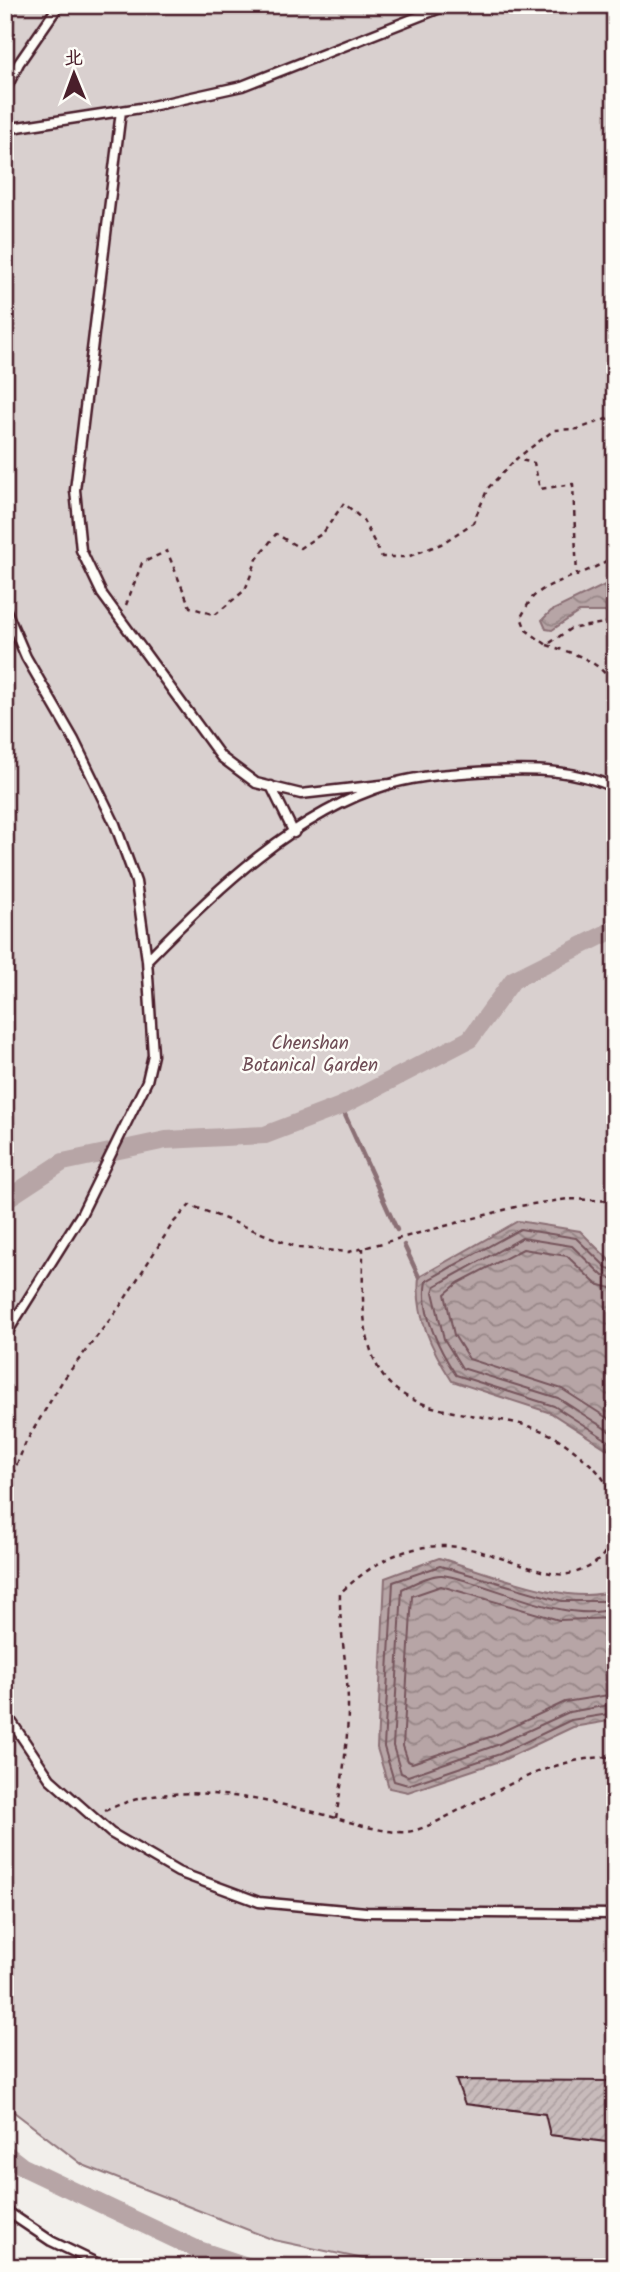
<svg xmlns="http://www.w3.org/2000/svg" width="620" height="2272" font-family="Kalam,'LXGW WenKai TC',sans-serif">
  <defs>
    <pattern id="water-waves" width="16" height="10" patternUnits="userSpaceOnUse" patternTransform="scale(1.75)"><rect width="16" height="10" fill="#b7a5a6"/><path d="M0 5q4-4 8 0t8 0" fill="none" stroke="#978687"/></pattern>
    <pattern id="building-hatch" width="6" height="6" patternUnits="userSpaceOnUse" patternTransform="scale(1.75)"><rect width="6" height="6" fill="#c8bbbb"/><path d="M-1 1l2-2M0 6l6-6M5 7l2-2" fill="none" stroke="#ada0a1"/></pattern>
  </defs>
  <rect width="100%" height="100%" fill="#f2efeb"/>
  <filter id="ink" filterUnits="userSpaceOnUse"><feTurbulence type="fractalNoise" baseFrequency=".0143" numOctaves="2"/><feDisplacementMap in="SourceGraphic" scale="14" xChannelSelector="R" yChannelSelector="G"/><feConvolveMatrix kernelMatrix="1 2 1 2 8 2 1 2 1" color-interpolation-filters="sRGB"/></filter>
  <g filter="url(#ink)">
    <path fill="#d9d0cf" stroke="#92787d" stroke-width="2" d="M5 5H615V2267H401L274 2240 83 2165 5 2105Z"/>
    <path fill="url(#water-waves)" stroke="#8b6f75" stroke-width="2" d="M615 580V612H579L552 630 546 629 542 620 551 611Z
      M518 1221 580 1231 615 1266V1454L551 1413 452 1381C432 1350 415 1316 419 1277Z
      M439 1558C482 1570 575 1610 615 1589V1720L573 1727 503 1760 408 1792 389 1788 377 1748 385 1578Z"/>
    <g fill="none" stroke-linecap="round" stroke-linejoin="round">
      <path stroke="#76555c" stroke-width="2" d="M615 1270 607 1268 576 1238 520 1229 426 1281C420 1313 439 1349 456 1375L554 1406 615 1445
        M615 1279 603 1276 572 1246 522 1238 435 1286 433 1292 444 1339 462 1368 558 1398 615 1435
        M615 1289 596 1284 567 1256 523 1249 458 1283 445 1294 454 1335 469 1359 562 1389 615 1423
        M615 1597 605 1601H562L440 1566 393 1582 384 1747 394 1781 408 1785 500 1754 571 1720 615 1713
        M615 1607C571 1628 488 1581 442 1575 431 1574 413 1584 402 1589L393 1746 401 1773 408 1776 497 1745 569 1712 615 1704
        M615 1618 559 1620 441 1586 412 1596 403 1746 408 1761 412 1763 493 1736 565 1702 615 1694"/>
      <path stroke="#8b6f75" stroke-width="4.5" d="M341 1106 397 1230
        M404 1245 419 1277"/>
      <path stroke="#b7a5a6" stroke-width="18" d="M5 1200 63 1162 166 1140 265 1135 341 1106 470 1039 513 980 615 929
        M5 2153 23 2167 196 2249 250 2267"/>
    </g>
    <path fill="url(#building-hatch)" stroke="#4a1f2b" stroke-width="2" d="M456 2080 615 2081V2143L550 2135 545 2114 465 2104Z"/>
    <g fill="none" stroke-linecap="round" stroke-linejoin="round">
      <g stroke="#4a1f2b" stroke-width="13">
        <path id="lane" d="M5 91 19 63 59 5
          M121 111 75 490 81 550 102 594 221 757 256 783 301 794 390 784
          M5 129 147 107 242 86 448 5
          M5 608 26 657 74 740 115 824 136 882 147 960 153 1055 147 1081 82 1213 5 1336
          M271 786 294 833
          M147 960C214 891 296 812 390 784 422 775 458 773 490 771 534 769 575 769 615 788
          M5 1712 50 1779 111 1833 178 1872 259 1902 366 1912 615 1914
          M5 2210 51 2241 105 2267"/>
      </g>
      <path stroke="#4a1f2b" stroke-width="2.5" stroke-dasharray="5 5" stroke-linecap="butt" d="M615 554C591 576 553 577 532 598 528 603 525 611 521 617L526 630 547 645 570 629 615 621
        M577 577 573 484 540 489 534 463 516 459 554 430 578 429 615 416
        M126 605 142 563 167 551 190 607 215 615 245 590 257 559 276 534 300 548 323 533 344 503 363 520 382 557H407L441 544 473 523 488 488 516 459
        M547 645C575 654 602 660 615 689
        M5 1493 26 1442 63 1380 119 1308 173 1223 190 1205 299 1248 349 1252 519 1206 568 1199 615 1201
        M105 1811C170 1778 262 1798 329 1816 350 1822 386 1834 407 1832 424 1830 446 1817 461 1809 510 1784 558 1756 615 1757
        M336 1818C342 1781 348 1744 348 1706 348 1667 339 1631 340 1593 370 1566 396 1548 438 1546 479 1544 517 1568 556 1574 572 1577 599 1566 606 1550 619 1518 617 1488 590 1464 577 1453 563 1440 547 1433 499 1410 412 1422 381 1373 359 1336 363 1289 363 1248"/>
      <use href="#lane" stroke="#fdfcf7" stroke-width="8"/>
    </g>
  </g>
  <g text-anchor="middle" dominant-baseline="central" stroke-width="5" stroke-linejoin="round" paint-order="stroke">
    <g font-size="19" fill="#6e4b54" stroke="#fdfcf7">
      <text x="310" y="1044">Chenshan<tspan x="310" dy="22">Botanical Garden</tspan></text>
    </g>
  </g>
  <rect width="620" height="2272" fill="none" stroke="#fdfcf7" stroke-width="28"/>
  <rect x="14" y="14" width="592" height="2244" fill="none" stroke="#4a1f2b" stroke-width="2.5" filter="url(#ink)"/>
  <g transform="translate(74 74) rotate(359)" stroke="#fdfcf7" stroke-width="5" paint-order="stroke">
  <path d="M0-5L12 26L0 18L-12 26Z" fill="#4a1f2b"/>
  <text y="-10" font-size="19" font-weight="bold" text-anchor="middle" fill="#4a1f2b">北</text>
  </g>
</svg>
